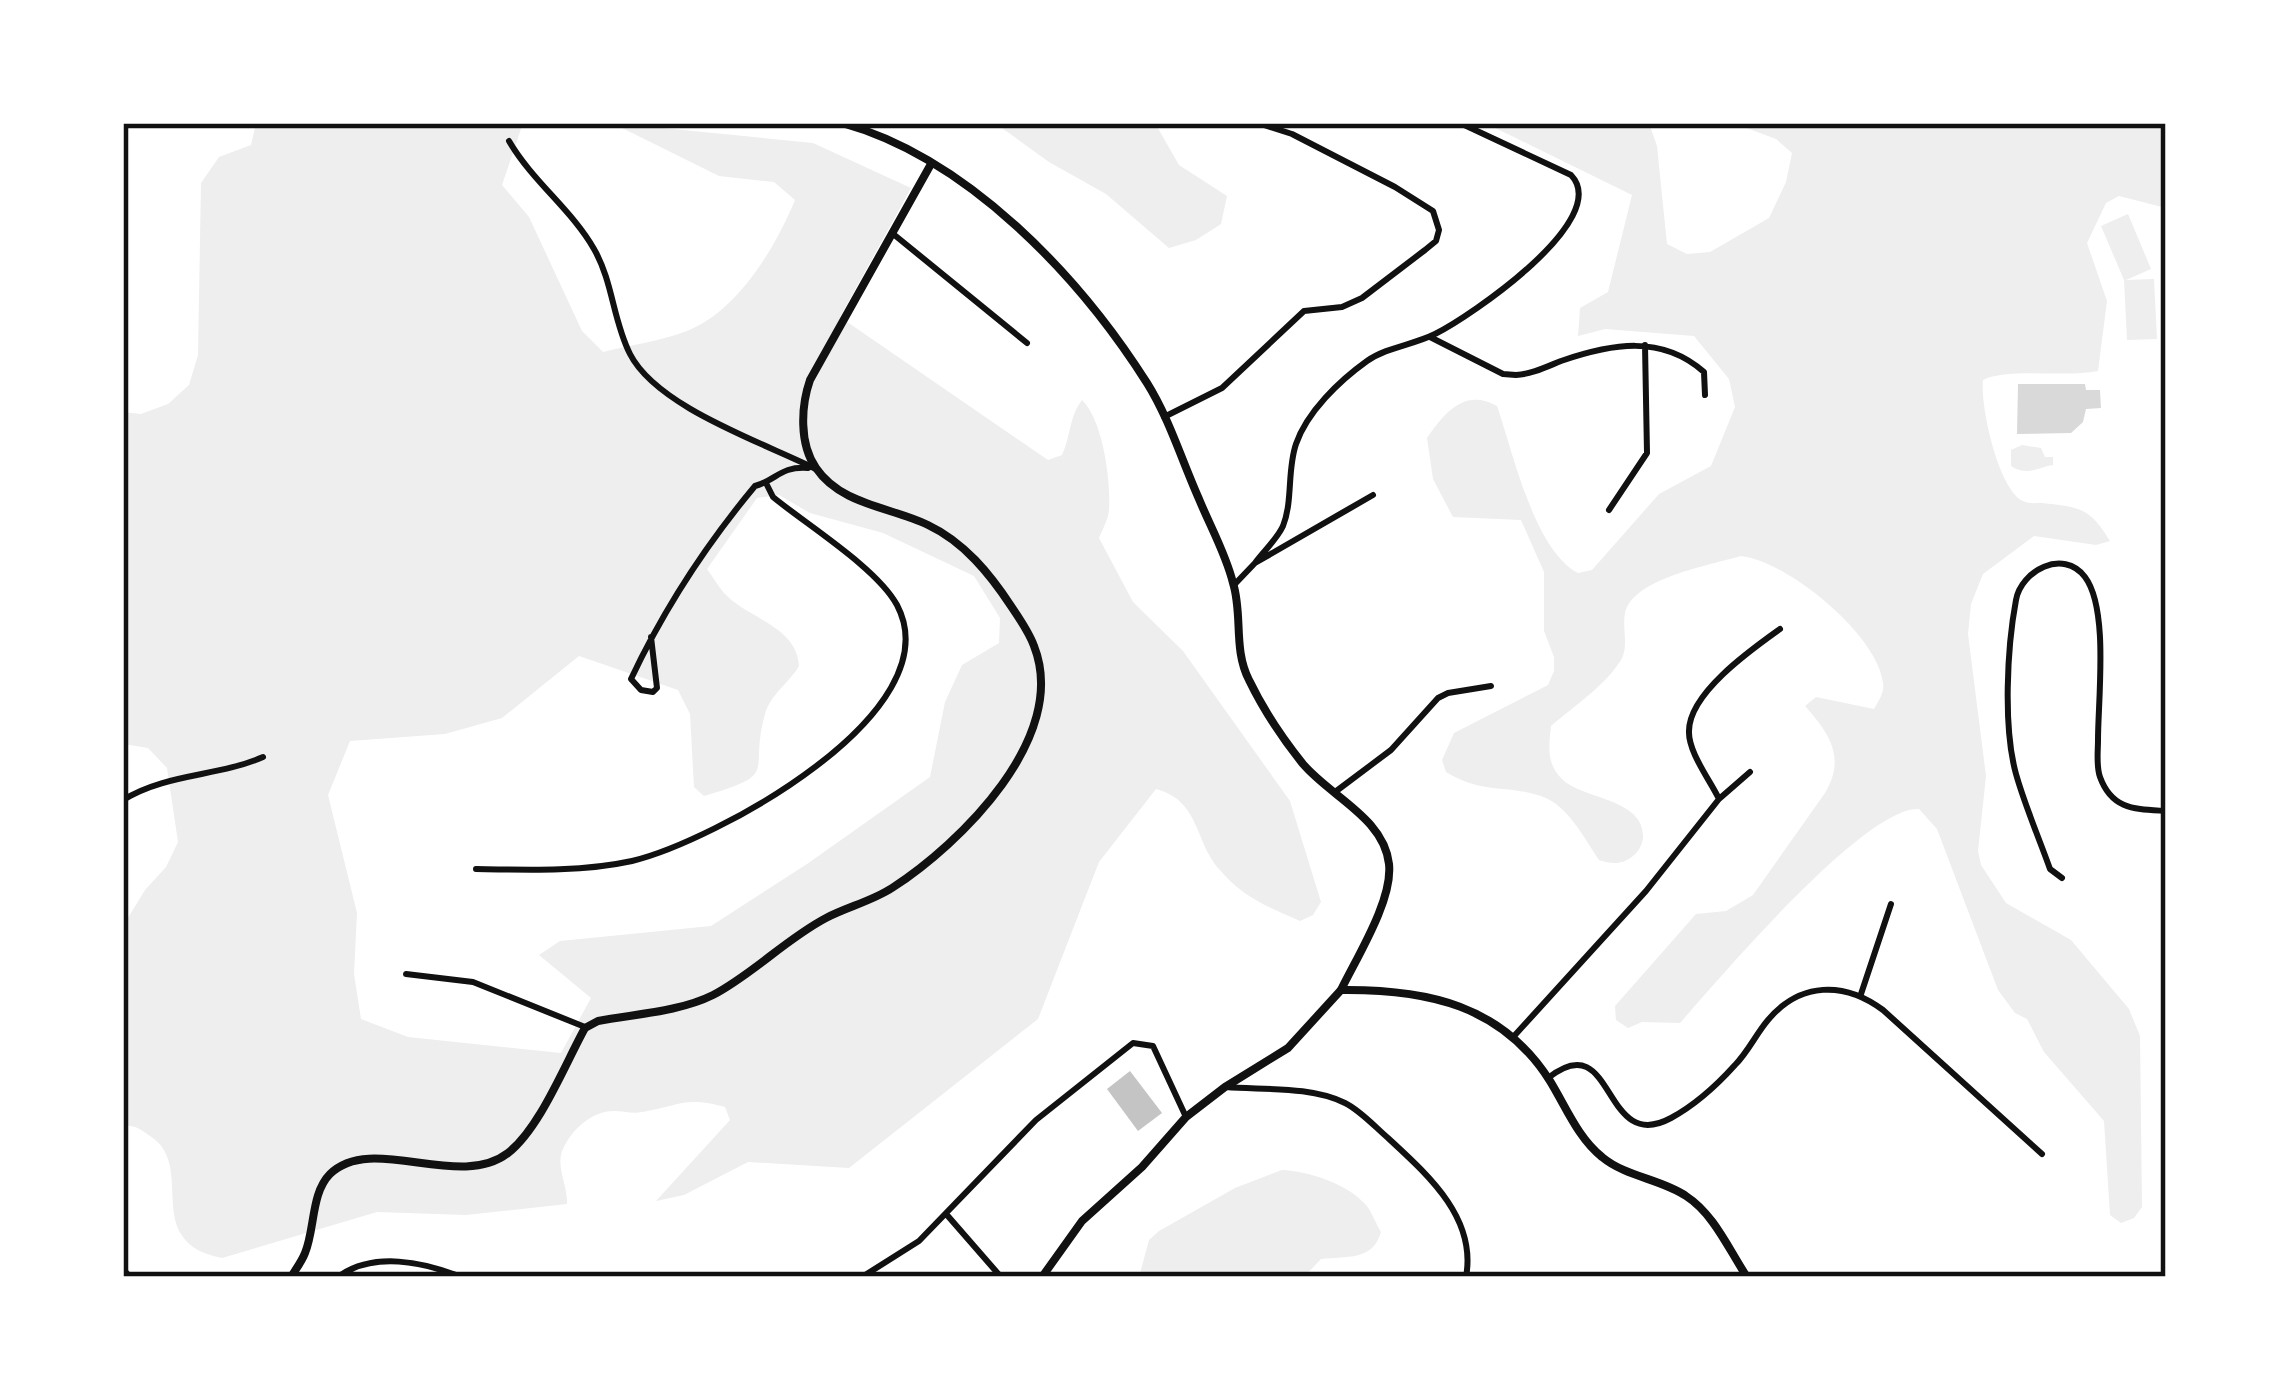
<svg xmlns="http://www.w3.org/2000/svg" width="2289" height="1400" font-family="Roboto,sans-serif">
  <rect width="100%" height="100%" fill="#fff"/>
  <path fill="#eee" fill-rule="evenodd" d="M256 123H523L502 185 529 217 582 331 603 352C630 345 661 341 687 331 738 311 775 248 795 200L774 182 719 176 612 123 813 143 911 188 840 317 1048 460 1062 455C1071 436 1069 417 1082 400 1103 420 1111 481 1109 510 1108 519 1103 529 1099 538L1133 602 1183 651 1290 801 1321 902 1313 915 1300 921C1268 907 1242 897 1219 869 1194 840 1200 801 1156 789L1099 862 1038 1019 849 1168 748 1162 684 1195 656 1201 730 1120 725 1107C684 1096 680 1106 642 1112 632 1114 623 1111 614 1111 592 1111 572 1129 563 1149 555 1165 568 1186 567 1204L466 1215 377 1212 222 1258C205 1254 191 1250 181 1234 163 1205 185 1158 150 1136 140 1129 135 1125 123 1126V926L145 890 166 867 178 842 167 768 148 748 123 744V412L141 414 168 404 189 385 198 355 201 183 219 157 251 145ZM779 495 810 513 883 533 974 576 1000 618 999 643 962 665 945 702 930 777 807 864 711 926 560 941 539 955 591 998 561 1053 408 1037 361 1019 354 974 357 913 328 795 350 741 445 734 502 718 579 656 678 690 690 714 694 787 704 796C782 773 748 774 765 714 770 695 789 683 799 666 797 626 748 619 724 593 718 586 713 577 707 569L757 498Z
    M995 123H1155L1179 165 1227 196 1221 224 1196 240 1169 248 1106 194 1049 162Z
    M1485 123 1650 126 1657 146 1667 244 1687 254 1710 252 1769 218 1786 182 1792 153 1776 139 1733 123H2166V208L2119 196 2106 203 2087 243 2107 301 2098 371C2064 378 2008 367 1983 380 1980 405 1998 489 2023 501 2029 504 2035 503 2042 503 2080 507 2090 508 2110 541L2096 545 2034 536 1983 574 1971 604 1968 634 1986 776 1978 851 1981 865 2006 903 2071 940 2129 1009 2140 1036 2142 1207 2134 1218 2121 1223 2110 1215 2104 1121 2044 1052 2027 1019 2015 1013 1998 990 1937 829 1919 809C1865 806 1719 979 1680 1023L1642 1022 1628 1028 1616 1020 1615 1006 1696 914 1726 911 1753 895 1825 793C1846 758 1830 734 1805 706L1816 697 1874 709C1878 702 1885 692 1883 683 1878 635 1787 561 1741 556 1711 565 1633 578 1625 613 1622 628 1629 647 1621 660 1605 686 1574 706 1551 726 1549 745 1546 764 1562 779 1583 800 1645 798 1643 838 1642 848 1635 856 1627 860 1617 865 1609 863 1599 860 1584 838 1568 805 1541 796 1504 784 1485 795 1446 772L1442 760 1454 733 1548 685 1554 671V657L1544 631V572L1521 520 1453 517 1433 479 1427 438C1445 412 1465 388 1497 406 1513 452 1534 550 1578 573L1592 570 1659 494 1711 466 1735 407 1729 379 1694 336 1605 329 1578 336 1580 308 1608 292 1632 195Z
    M2128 214 2151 269 2126 280 2154 279 2157 339 2127 340 2124 280 2101 226Z
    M2022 445 2041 448 2045 457H2053V465C2038 467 2028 477 2011 466V450Z
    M1282 1170C1308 1171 1348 1184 1366 1205 1372 1212 1376 1224 1381 1232 1373 1261 1347 1256 1321 1259L1304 1277H1139L1149 1240 1159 1231 1235 1188Z"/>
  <path fill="#d9d9d9" d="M2018 384H2085L2086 390H2100L2101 408 2086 409 2083 422 2071 433 2017 434Z"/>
  <path fill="#c4c4c4" d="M1130 1071 1162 1113 1138 1131 1107 1089Z"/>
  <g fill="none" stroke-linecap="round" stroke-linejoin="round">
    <path stroke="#111" stroke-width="6" d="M509 141C533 182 572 210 594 249 613 282 613 321 630 354 657 407 762 442 816 469
      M892 233 1027 343
      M1430 337 1503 374 1516 375C1532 374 1546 367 1561 361 1611 344 1661 334 1704 372L1705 395
      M1164 417 1222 388 1304 311 1342 307 1362 298 1425 250 1436 241 1439 230 1433 211 1395 187 1292 134 1258 123
      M1609 510 1647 453 1645 345
      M1255 563C1264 551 1277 539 1283 526 1293 501 1287 470 1296 444 1307 412 1339 381 1367 361 1387 347 1413 345 1435 334 1471 316 1613 219 1571 175L1460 123
      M1234 585 1255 563 1373 495
      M651 637 657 688 653 692 641 690 631 679C664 609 705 546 755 486 777 480 780 466 808 468
      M2166 688V734
      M1335 792 1391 750 1438 698 1448 693 1491 686
      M1719 799C1710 780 1688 752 1689 731 1689 693 1752 649 1780 629
      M123 800C167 773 217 777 263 757
      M476 869C527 870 582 872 632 861 712 842 954 713 897 605 877 568 807 525 773 497L766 483
      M2062 878 2050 869C2039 838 2025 806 2016 774 2003 727 2007 648 2016 600 2021 571 2063 548 2085 577 2109 609 2098 699 2098 740 2098 752 2096 766 2100 777 2112 810 2135 809 2166 811
      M406 974 473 982 585 1027
      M1861 994 1891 904
      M1515 1035 1646 891 1719 799 1750 772
      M1548 1078C1616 1024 1601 1156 1671 1118 1695 1105 1717 1085 1735 1065 1748 1052 1756 1034 1768 1020 1800 982 1844 981 1883 1010L2042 1154
      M1226 1087C1263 1090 1311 1086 1345 1103 1361 1111 1375 1127 1388 1138 1428 1175 1477 1218 1466 1277
      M947 1215 1001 1277
      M123 1269 130 1277
      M338 1277C373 1251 424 1262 461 1277
      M862 1277 919 1241 1036 1120 1133 1043 1153 1046 1186 1117"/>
    <path stroke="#111" stroke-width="8" d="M291 1277C296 1269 302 1261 305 1253 315 1229 311 1193 330 1174 372 1133 459 1191 508 1153 540 1128 565 1064 585 1028L598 1021C634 1014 679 1012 713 995 753 974 786 939 826 918 847 907 872 901 892 888 960 844 1070 737 1034 646 1029 632 1019 618 1011 606 990 574 964 542 928 525 891 507 841 505 816 468 799 444 801 406 810 380L931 164
      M1042 1277 1082 1221 1142 1167 1186 1117 1225 1087 1288 1048 1341 990"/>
    <path stroke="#111" stroke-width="8" d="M842 123C968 158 1079 276 1147 383 1169 418 1182 461 1199 499 1210 526 1226 554 1233 583 1243 615 1233 649 1249 680 1263 709 1283 739 1303 764 1331 797 1384 818 1389 864 1393 900 1357 957 1341 990 1427 989 1502 1005 1550 1081 1566 1107 1578 1138 1602 1157 1626 1177 1661 1179 1686 1196 1714 1214 1729 1250 1747 1277"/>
  </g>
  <rect width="2289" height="1400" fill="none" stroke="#ffffff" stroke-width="252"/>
  <rect x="126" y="126" width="2037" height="1148" fill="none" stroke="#111" stroke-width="4.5"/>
</svg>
